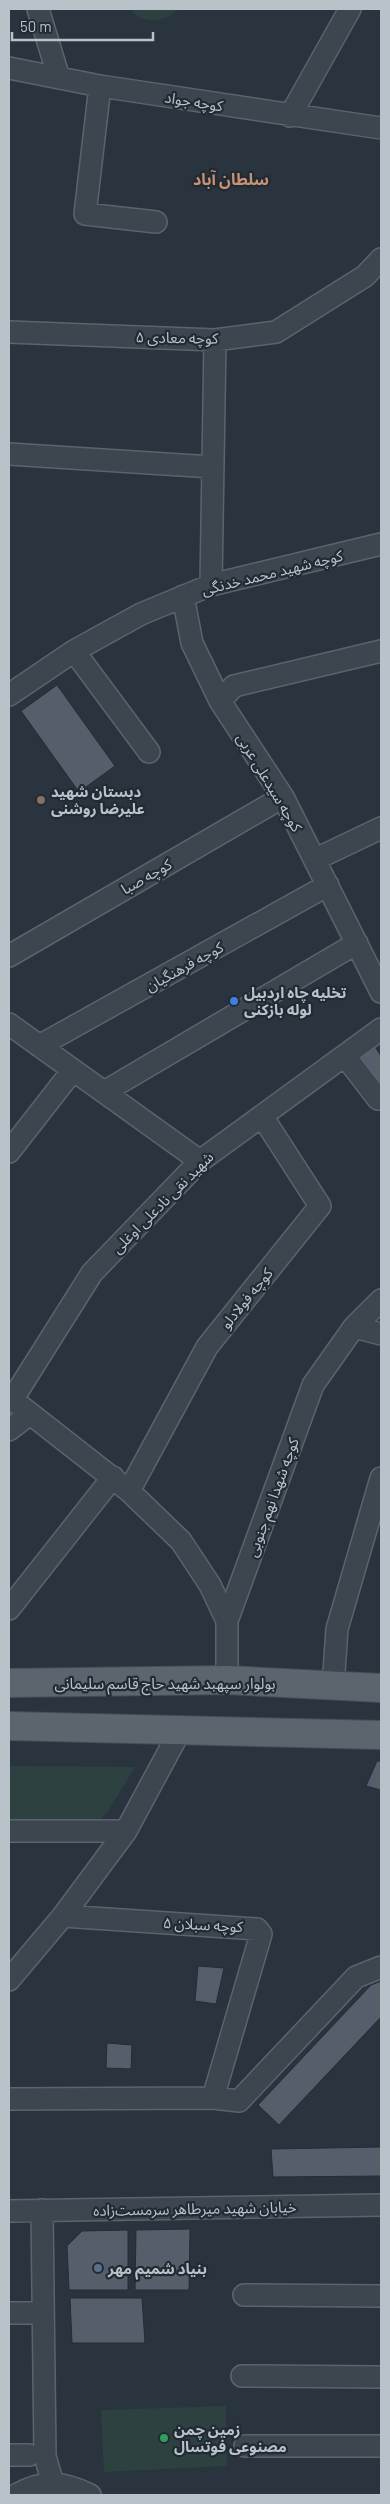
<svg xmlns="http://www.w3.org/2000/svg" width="390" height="2504" font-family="Barlow,'Noto Sans Arabic',sans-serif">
  <rect width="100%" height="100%" fill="#29343e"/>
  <path fill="#2c4140" d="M130 9H178C164 23 143 25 130 9Z
    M9 1766 135 1767 107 1813 99 1820 91 1821 9 1819Z
    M226 2406 227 2466 104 2472 101 2410Z"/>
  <path fill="#555f6b" stroke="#242d36" d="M57 685 115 766 79 792 21 711Z
    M374 1045 381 1056V1098L359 1058Z
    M377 1761H381V1790L366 1786Z
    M198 1966 224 1968 216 2004 195 2001Z
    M381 1981V2017L279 2125 258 2105 371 1985Z
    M107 2043 132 2045 131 2069 106 2068Z
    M381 2147V2176L273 2177 271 2149Z
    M190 2229 189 2290H135L136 2230Z
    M128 2230V2290H69L67 2246 82 2231Z
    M70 2298H142L145 2343H72Z"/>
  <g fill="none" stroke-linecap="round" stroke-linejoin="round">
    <g stroke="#5b646c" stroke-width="24">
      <path id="minor" d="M38 9 59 78
        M9 68 100 86 381 128
        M100 86 85 214 156 222
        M290 116 350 9
        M9 332 215 340 276 332 365 276 381 259
        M9 454 212 467
        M211 585 215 340
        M183 596 192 643 220 701 283 797 381 992
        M74 651 149 752
        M9 695 74 651 141 614 211 585 381 544
        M220 701 234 686 381 651
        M316 859 381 828
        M9 956 283 797
        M9 1024 200 1161
        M39 1046 328 885
        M345 1056 378 1099
        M104 1092 357 943
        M9 1152 73 1070
        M354 1327 381 1334
        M9 1397 129 1491 181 1541 210 1585 227 1621
        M12 1400 92 1273 200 1161 381 1029
        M9 1430 30 1414
        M129 1491 207 1347 320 1206 262 1116
        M9 1609 113 1477
        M227 1680V1621L313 1385 354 1327 381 1300
        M333 1686 337 1629 381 1478
        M9 1831H126
        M63 1916 257 1929 261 1934 213 2098
        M9 1980 63 1916 126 1831 181 1729
        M9 2099 213 2098 239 2101 356 1977 381 1967
        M42 2210 45 2456 53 2484
        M9 2211 381 2205
        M244 2295 381 2296
        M9 2313H42
        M242 2376 381 2377
        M245 2446H381
        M9 2455H29
        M16 2495C43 2480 63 2481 90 2495"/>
    </g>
    <g stroke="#464f58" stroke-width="30">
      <path id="primary" d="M9 1683 227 1680 381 1688
        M9 1726 381 1735"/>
    </g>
    <use href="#minor" stroke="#3d464e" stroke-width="21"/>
    <use href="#primary" stroke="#5b656e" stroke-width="28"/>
  </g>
  <circle fill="#8d6e63" stroke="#222b34" stroke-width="2" cx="41" cy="800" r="5"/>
  <circle fill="#3f7fe0" stroke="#222b34" stroke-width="2" cx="234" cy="1001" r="5"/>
  <circle fill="#5c6f8a" stroke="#222b34" stroke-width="2" cx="98" cy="2268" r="5"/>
  <circle fill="#2e9e5b" stroke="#222b34" stroke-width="2" cx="164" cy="2438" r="5"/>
  <g text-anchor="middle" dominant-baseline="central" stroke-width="4.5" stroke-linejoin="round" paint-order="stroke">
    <g font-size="15" fill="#b9c1c9" stroke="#222b34">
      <text transform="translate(194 101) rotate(9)">کوچه جواد</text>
      <text transform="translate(177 337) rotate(1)">کوچه معادی ۵</text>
      <text transform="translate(272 572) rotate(-14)">کوچه شهید محمد خدنگی</text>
      <text transform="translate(270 782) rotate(59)">کوچه سیدعلی عربی</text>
      <text transform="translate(146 876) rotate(-30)">کوچه صبا</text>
      <text transform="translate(184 966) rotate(-29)">کوچه فرهنگیان</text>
      <text transform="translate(162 1202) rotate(-45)">شهید نقی نادعلی اوغلی</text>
      <text transform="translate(246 1298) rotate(-51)">کوچه فولادلو</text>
      <text transform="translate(272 1497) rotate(-70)">کوچه شهدا نهم جنوبی</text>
      <text x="165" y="1683">بولوار سپهبد شهید حاج قاسم سلیمانی</text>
      <text transform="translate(203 1924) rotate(3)">کوچه سبلان ۵</text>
      <text transform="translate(195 2208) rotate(-1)">خیابان شهید میرطاهر سرمست‌زاده</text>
    </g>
    <g font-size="15" font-weight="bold" fill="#b9c1c9" stroke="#222b34" text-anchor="start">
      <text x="51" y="791">دبستان شهید<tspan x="51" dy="17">علیرضا روشنی</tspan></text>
      <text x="244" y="992">تخلیه چاه اردبیل<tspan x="244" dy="17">لوله بازکنی</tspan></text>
      <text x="108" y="2268">بنیاد شمیم مهر</text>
      <text x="174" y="2429">زمین چمن<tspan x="174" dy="17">مصنوعی فوتسال</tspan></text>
    </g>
    <g font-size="16" font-weight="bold" fill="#c99274" stroke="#222b34">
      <text x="231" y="178">سلطان آباد</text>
    </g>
  </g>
  <rect width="390" height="2504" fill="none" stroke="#b9c1c9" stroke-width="20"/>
  <path d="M12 32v8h141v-8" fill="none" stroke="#b9c1c9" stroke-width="2.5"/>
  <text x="20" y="32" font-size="15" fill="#b9c1c9" stroke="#222b34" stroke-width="4" paint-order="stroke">50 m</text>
</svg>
